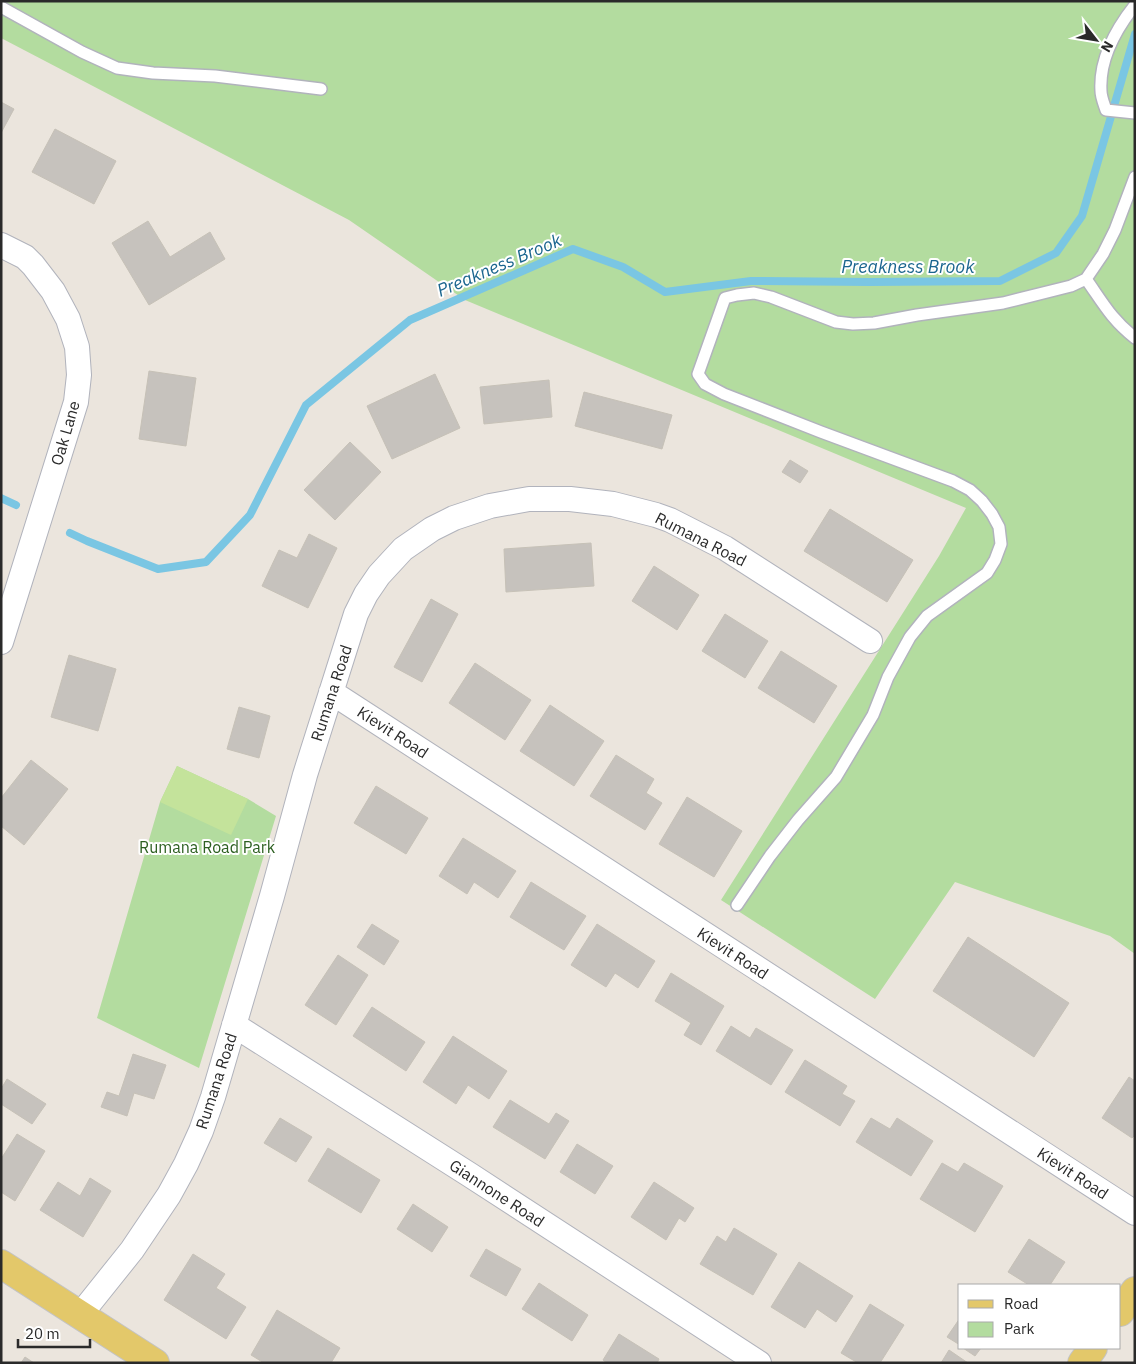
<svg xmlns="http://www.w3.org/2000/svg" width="1136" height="1364" font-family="'IBM Plex Sans',sans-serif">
  <rect width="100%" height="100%" fill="#ebe5dd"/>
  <path fill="#b3dc9f" d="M1 1H1135V954L1110 936 955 882 875 999 721 900 939 556 966 508 465 300 349 220 1 38Z
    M177 766 248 799 276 816 199 1068 97 1018 160 802Z"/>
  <path fill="#c4e39b" d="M177 766 248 799 231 835 160 802Z"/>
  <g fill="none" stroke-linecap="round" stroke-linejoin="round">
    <path stroke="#7ac6e3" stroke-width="8" d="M1 498 16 505
      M70 533 87 541 158 569 206 562 250 515 306 405 410 320 573 249 623 267 665 292 751 281 869 282 1000 281 1056 253 1082 216 1135 34"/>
  </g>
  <path fill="#c6c2bd" stroke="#c6c1b7" d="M1 102 14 109 1 133Z
    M55 129 116 161 94 204 32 172Z
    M148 221 170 257 210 232 225 259 149 305 112 243Z
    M149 371 196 378 186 446 139 439Z
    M435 374 460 428 392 459 367 406Z
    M549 380 552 417 484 424 480 387Z
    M584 392 672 415 662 449 575 426Z
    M350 442 381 472 335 520 304 490Z
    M790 460 808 471 800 483 782 472Z
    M830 509 913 560 887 602 804 551Z
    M309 534 337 548 308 608 262 586 279 550 297 558Z
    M591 543 594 586 506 592 504 549Z
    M654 566 699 595 677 630 632 601Z
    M431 599 458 614 422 682 394 667Z
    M725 614 768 641 745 678 702 651Z
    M781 651 837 686 814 723 758 688Z
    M69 655 116 669 98 731 51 717Z
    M475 663 531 700 505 740 449 703Z
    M550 705 604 741 574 786 520 751Z
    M239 707 270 716 259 758 227 749Z
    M616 755 654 779 646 793 662 803 645 830 590 796Z
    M31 760 68 789 24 845 1 826V798Z
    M376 786 428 818 406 854 354 823Z
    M687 797 742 831 714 877 659 844Z
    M463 838 516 871 498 898 474 882 467 894 439 876Z
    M531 882 586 916 564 950 510 917Z
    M372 924 399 941 384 965 357 947Z
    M597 924 655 961 638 988 615 973 606 987 571 965Z
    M968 937 1069 1003 1034 1057 933 991Z
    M338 955 368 975 336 1025 305 1005Z
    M671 973 724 1006 701 1045 684 1035 691 1023 655 1001Z
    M372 1007 425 1042 406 1071 353 1036Z
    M731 1026 750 1038 756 1028 793 1050 771 1085 716 1051Z
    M453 1036 507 1071 489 1099 468 1085 456 1104 423 1082Z
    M133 1054 166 1065 154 1099 134 1093 127 1116 101 1107 107 1092 119 1096Z
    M805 1060 847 1086 842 1094 855 1101 840 1126 785 1092Z
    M1129 1077 1135 1081V1135L1132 1138 1102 1118Z
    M7 1079 46 1104 32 1124 1 1104V1089Z
    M510 1100 549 1124 556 1113 569 1121 545 1159 493 1127Z
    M280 1118 312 1137 296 1162 264 1143Z
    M871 1118 890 1129 897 1118 933 1141 911 1176 856 1142Z
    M17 1134 45 1151 15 1201 1 1192V1159Z
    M577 1144 613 1166 595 1194 560 1172Z
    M328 1148 380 1180 361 1213 308 1181Z
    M942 1163 958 1172 964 1163 1003 1186 975 1232 920 1199Z
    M90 1178 111 1191 83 1237 40 1210 58 1182 80 1196Z
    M654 1182 694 1208 685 1222 679 1218 666 1240 631 1217Z
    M413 1204 448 1227 432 1252 397 1229Z
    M734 1228 777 1254 753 1295 700 1264 717 1236 726 1242Z
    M1029 1239 1065 1262 1050 1285H1029L1008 1272Z
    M486 1249 521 1269 506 1296 470 1276Z
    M193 1254 225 1274 216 1288 246 1307 226 1339 164 1300Z
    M799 1262 853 1296 836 1322 817 1309 805 1328 771 1307Z
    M539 1283 588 1315 572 1341 522 1309Z
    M870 1304 904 1325 880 1363H858L841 1353Z
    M277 1310 340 1348 331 1363H264L251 1355Z
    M960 1318V1345L947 1337Z
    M619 1334 659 1359 657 1363H607L603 1360Z
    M963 1348H981L975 1356Z
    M949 1350 968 1363H941Z
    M25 1357 34 1363H21Z"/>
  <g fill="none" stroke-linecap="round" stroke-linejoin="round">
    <g stroke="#b1b3bc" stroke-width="14">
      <path id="service" d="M1135 5C1116 29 1099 59 1101 91 1101 97 1104 104 1106 110L1135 113
        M1 7 82 52 117 68 153 73 215 76 321 89
        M1086 279C1103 303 1111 319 1135 338
        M737 905 770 856 798 820 836 777 873 715 888 677 910 637 927 616 987 573 995 560 1001 544 999 527 992 514 982 501 970 490 953 481 821 432 724 394 705 384 698 374 725 298 737 295 754 293 771 297 836 322 853 324 874 323 917 315 1003 303 1071 286 1086 279 1103 254 1115 230 1135 177"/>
    </g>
    <g stroke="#b1b3bc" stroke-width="26">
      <path id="minor" d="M1 245 25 257 33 265 53 291 68 319 77 347 79 375 76 402 1 642
        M331 692 1135 1213
        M234 1025 470 1175 759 1363
        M80 1315 132 1250 169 1195 186 1164 201 1131 213 1097 272 896 305 775 356 614 366 594 379 575 403 549 432 529 454 518 490 506 529 499H570L613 504 656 515 670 520 725 548 870 641"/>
    </g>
    <g stroke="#c3c3c3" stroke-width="30">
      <path id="primary" d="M1 1264 155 1363
        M1120 1312 1135 1291
        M1082 1363 1093 1348"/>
    </g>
    <use href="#service" stroke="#fff" stroke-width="11"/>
    <use href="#minor" stroke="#fff" stroke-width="24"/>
    <use href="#primary" stroke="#e3c86a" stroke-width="28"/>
  </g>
  <g text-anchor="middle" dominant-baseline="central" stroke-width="4" stroke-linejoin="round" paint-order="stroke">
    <g font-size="16" fill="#2a2a2a" stroke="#fff">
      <text transform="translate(65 433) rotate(-74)">Oak Lane</text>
      <text transform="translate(701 539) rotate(27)">Rumana Road</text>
      <text transform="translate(331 693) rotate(-72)">Rumana Road</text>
      <text transform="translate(393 732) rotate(33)">Kievit Road</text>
      <text transform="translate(733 953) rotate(33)">Kievit Road</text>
      <text transform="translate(216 1081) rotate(-72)">Rumana Road</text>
      <text transform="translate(1073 1173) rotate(33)">Kievit Road</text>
      <text transform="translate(497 1193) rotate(33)">Giannone Road</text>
    </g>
    <g font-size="16" fill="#2d6021" stroke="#fff">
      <text x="207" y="847">Rumana Road Park</text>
    </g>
    <g font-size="18" font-style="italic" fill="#1a658e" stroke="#fff">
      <text transform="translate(499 265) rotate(-23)">Preakness Brook</text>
      <text x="908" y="266">Preakness Brook</text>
    </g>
  </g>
  <rect width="1136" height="1364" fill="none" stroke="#2a2a2a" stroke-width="5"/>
  <rect x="958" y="1284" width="162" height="65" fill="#ffffff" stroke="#aaaaaa"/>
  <rect x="968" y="1300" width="25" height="8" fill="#e3c86a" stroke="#aaaaaa"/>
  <text x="1004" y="1309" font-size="15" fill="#2a2a2a">Road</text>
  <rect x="968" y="1322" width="25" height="15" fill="#b3dc9f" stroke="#aaaaaa"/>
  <text x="1004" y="1334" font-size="15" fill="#2a2a2a">Park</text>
  <g transform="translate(1096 40) rotate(121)" stroke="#ffffff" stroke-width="4" paint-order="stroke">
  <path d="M0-4L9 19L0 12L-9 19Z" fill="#2a2a2a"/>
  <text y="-8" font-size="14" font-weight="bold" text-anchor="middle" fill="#2a2a2a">N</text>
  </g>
  <path d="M18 1339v8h72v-8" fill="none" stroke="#2a2a2a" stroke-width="2.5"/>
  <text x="25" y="1339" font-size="15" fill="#2a2a2a" stroke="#ffffff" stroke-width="4" paint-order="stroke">20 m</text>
</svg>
